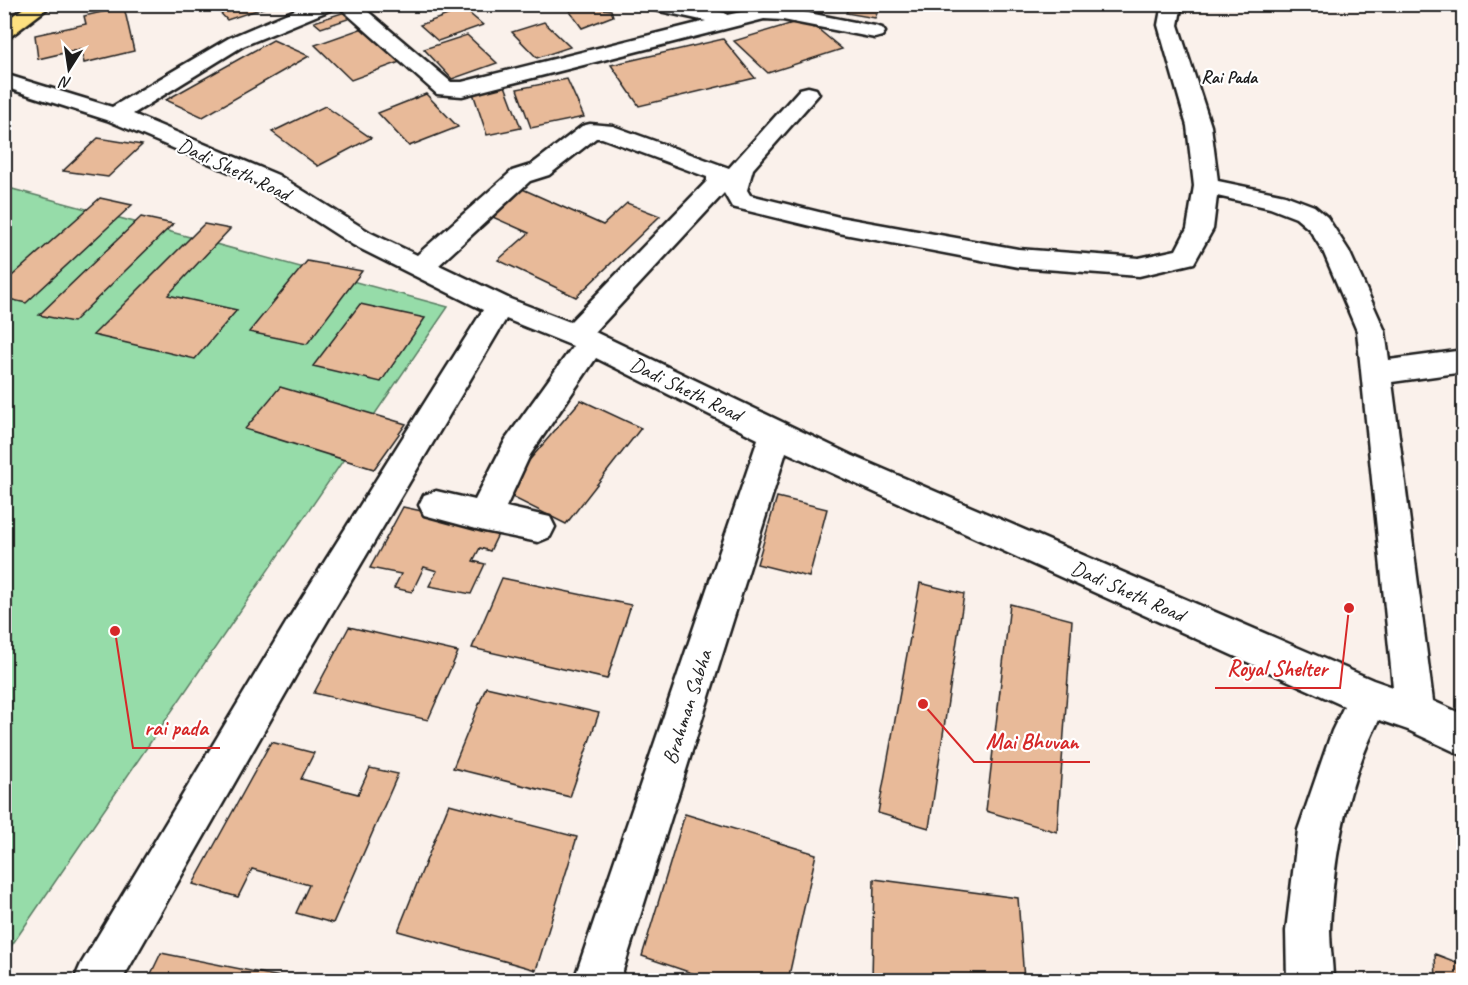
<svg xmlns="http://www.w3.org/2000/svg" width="1468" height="985" font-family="Caveat,sans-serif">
  <rect width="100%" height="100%" fill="#faf1eb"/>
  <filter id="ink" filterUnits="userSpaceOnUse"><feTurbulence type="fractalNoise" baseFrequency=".0167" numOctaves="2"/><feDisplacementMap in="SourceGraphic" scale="12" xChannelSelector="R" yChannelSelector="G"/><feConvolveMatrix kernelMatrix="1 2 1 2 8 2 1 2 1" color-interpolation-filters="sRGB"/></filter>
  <g filter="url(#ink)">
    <path fill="#96dca9" stroke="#597c62" stroke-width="1.5" d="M5 187 448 307 5 955Z"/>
    <path fill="#e8ba99" stroke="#1c1c1c" stroke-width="1.5" d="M212 4H275L227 20Z
      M712 4H744L739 12 710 7Z
      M795 4H827L822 13 794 8Z
      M850 4H881L875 18 846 13Z
      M565 5 611 10 613 16 582 28Z
      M124 7 134 51 84 63 81 49 38 59 35 35 86 24 84 16Z
      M464 9 483 25 438 41 420 25Z
      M345 12 351 18 321 28 314 22Z
      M806 19 842 49 768 73 734 41Z
      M544 22 570 47 537 58 512 32Z
      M363 28 400 62 351 80 315 45Z
      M467 35 497 63 452 79 424 49Z
      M723 39 755 78 639 106 611 65Z
      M273 40 309 56 203 117 166 100Z
      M567 79 584 117 531 128 517 89Z
      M504 83 521 128 487 135 472 90Z
      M426 94 458 127 409 146 378 113Z
      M325 106 371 138 318 166 272 132Z
      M98 138 142 145 108 177 63 171Z
      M518 187 603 225 627 203 660 216 576 297 498 260 529 233 486 214Z
      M100 198 132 205 26 303 4 298V283Z
      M141 217 173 224 73 322 39 315Z
      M204 224 230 229 168 295 237 310 195 359 93 335Z
      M307 261 362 271 307 344 249 332Z
      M360 304 425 318 381 382 313 366Z
      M280 387 406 424 374 469 245 429Z
      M581 400 641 428 566 524 502 492Z
      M777 497 827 509 809 577 757 564Z
      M403 507 501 528 490 551 480 548 473 561 485 564 471 594 429 586 437 571 424 567 412 592 394 588 401 574 370 568Z
      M502 578 631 605 607 679 472 648Z
      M920 583 964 594 929 828 878 813Z
      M1010 604 1072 620 1057 832 986 811Z
      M349 627 458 652 428 720 314 693Z
      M486 687 599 713 570 797 453 768Z
      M271 742 314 753 301 779 358 794 370 768 398 774 333 923 296 913 309 885 252 869 238 897 193 884Z
      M449 804 577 837 536 970 398 931Z
      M685 814 816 854 788 980H712L642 956Z
      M874 879 1018 898 1024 980H872Z
      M161 953 295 980H148Z
      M1435 954 1464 965V980H1436Z"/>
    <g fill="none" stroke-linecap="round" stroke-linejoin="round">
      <g stroke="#1c1c1c" stroke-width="5">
        <path id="minor" d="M309 4H359L451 82H462L706 21 646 8 643 4H686L725 13 727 15 764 7 783 8 875 26 882 28 885 32 882 36 875 38 783 20 764 19 462 96 437 94 337 5 335 8 243 46 133 114 278 175 371 233 417 255 512 171 531 165 582 126 590 124 613 126 729 168 800 89 808 87 816 89 819 94 753 169 747 190 750 195 839 217 1018 249 1139 258 1176 250 1187 229 1194 186 1187 126 1158 25 1162 4H1182L1178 25 1211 126 1218 181 1285 195 1314 206 1327 217 1349 251 1385 331 1389 360 1464 350V372L1392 382 1433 701 1464 715V756L1408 730 1379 720C1346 784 1333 859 1330 930 1330 947 1333 964 1333 980H1287L1286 931 1298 830 1332 731 1344 706 786 452 620 980H574L758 439 596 358 530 455 506 507 550 517 555 527 550 537 538 542 484 531 424 515 419 505 424 495 436 491 475 500 506 439 573 346 506 319 312 647 122 980H74L81 964 286 623 483 310 353 245 260 185 107 120 4 87V74L112 107 229 38ZM596 138H602L707 177V181L570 322 510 299 439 265 530 181 549 175ZM724 193 732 207 839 233 1018 267 1139 276 1194 263 1213 229 1217 196 1270 208 1296 218 1309 229 1323 251 1357 331 1393 687 1373 680 853 456 595 332Z"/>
      </g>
      <g stroke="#1c1c1c" stroke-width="5">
        <path id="major" d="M29 4H53L11 36 4 38V22Z"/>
      </g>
      <use href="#minor" fill="#fff" fill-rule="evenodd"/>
      <use href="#major" fill="#fde080" fill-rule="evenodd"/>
    </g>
  </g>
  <g text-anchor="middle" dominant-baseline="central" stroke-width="4.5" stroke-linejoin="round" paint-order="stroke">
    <g font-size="18" font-weight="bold" fill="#1c1c1c" stroke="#fff">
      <text x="1229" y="77">Rai Pada</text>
    </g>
    <g font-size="21" fill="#1c1c1c" stroke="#fff">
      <text transform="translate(234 169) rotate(25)">Dadi Sheth Road</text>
      <text transform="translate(686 389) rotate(26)">Dadi Sheth Road</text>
      <text transform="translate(1128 591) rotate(24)">Dadi Sheth Road</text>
      <text transform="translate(687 707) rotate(-72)">Brahman Sabha</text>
    </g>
  </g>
  <path fill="none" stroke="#d62828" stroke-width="2" d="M1349 608L1340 688H1215M115 631L133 748H220M923 704L974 762H1090"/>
  <g fill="#d62828" stroke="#fff" stroke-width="2">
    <circle cx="1349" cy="608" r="6"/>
    <circle cx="115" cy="631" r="6"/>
    <circle cx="923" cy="704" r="6"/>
  </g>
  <g font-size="22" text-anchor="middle" font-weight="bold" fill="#d62828" stroke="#fff" stroke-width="4.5" stroke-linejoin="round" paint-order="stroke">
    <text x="1277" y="676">Royal Shelter</text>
    <text x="176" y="735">rai pada</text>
    <text x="1032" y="749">Mai Bhuvan</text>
  </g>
  <rect width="1468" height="985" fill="none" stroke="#fff" stroke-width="24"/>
  <rect x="12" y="12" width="1444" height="961" fill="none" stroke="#1c1c1c" stroke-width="2" filter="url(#ink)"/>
  <g transform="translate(69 69) rotate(192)" stroke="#ffffff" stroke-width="4.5" paint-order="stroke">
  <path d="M0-4.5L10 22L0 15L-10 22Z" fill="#1c1c1c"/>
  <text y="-9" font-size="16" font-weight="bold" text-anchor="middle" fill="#1c1c1c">N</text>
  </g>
</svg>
